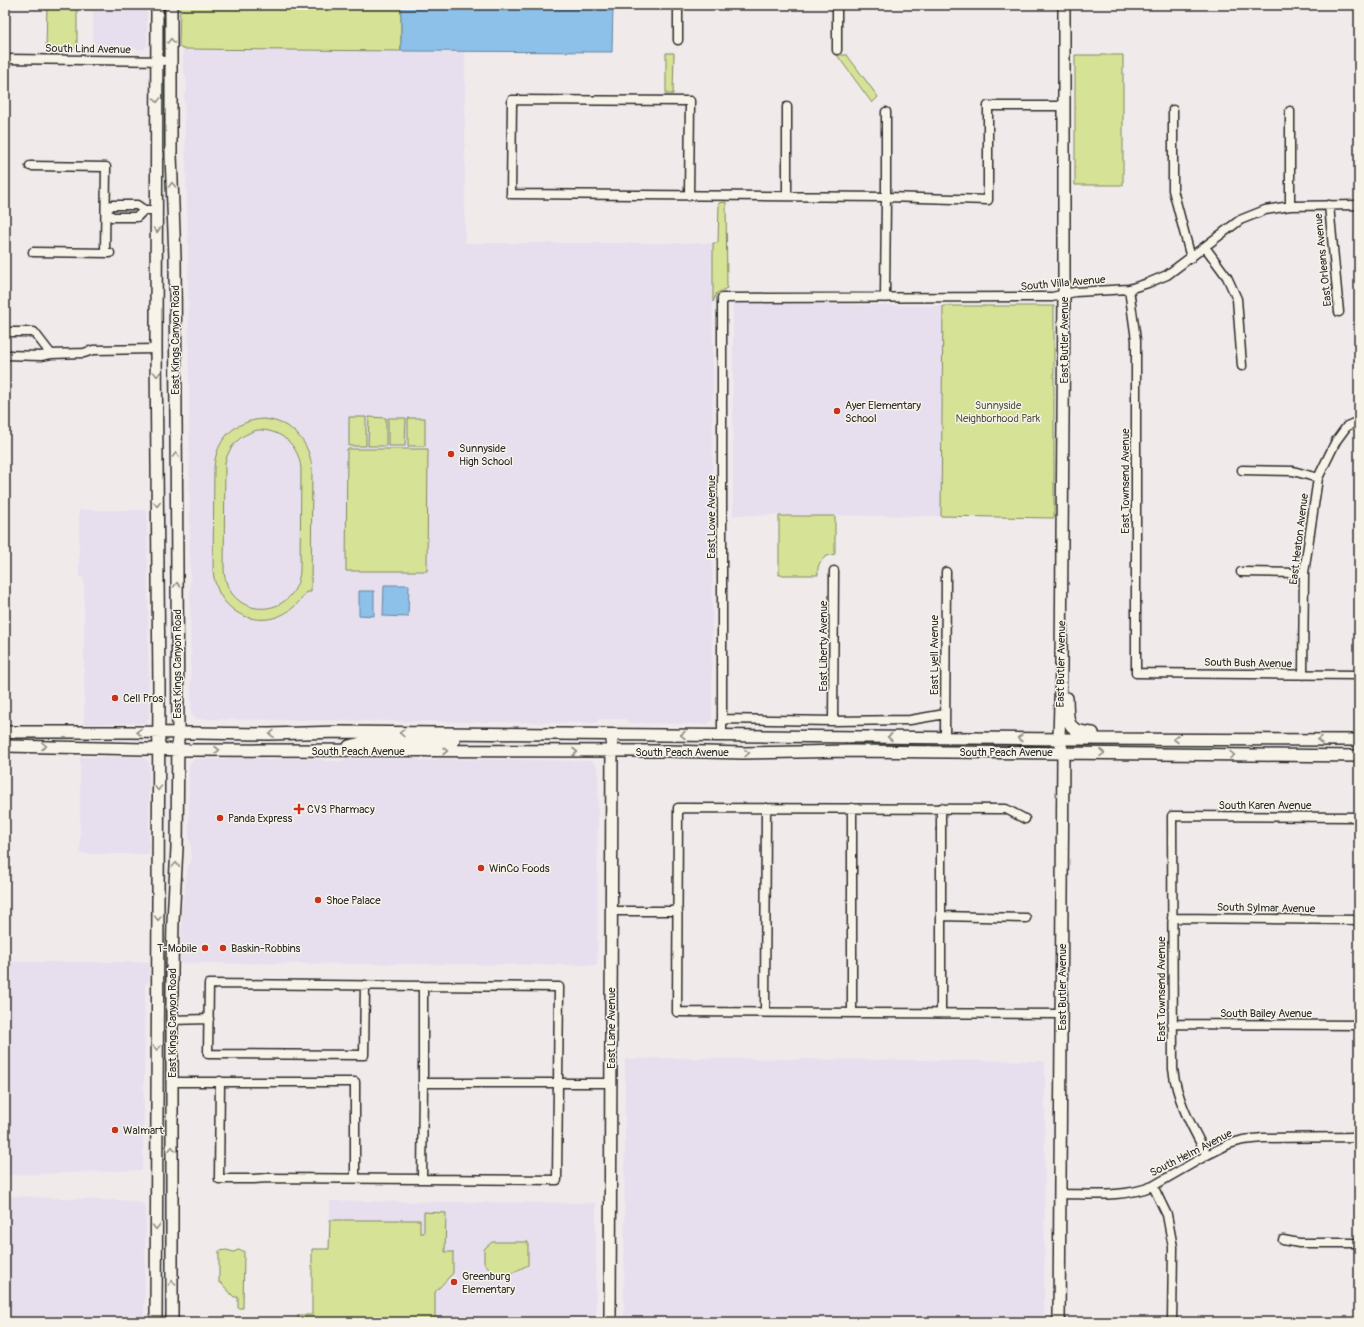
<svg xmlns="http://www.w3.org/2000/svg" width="1364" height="1327" font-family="Pangolin,sans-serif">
  <rect width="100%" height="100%" fill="#f0eaeb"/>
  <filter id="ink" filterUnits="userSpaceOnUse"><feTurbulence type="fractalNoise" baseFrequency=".025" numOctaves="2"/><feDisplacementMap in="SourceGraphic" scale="8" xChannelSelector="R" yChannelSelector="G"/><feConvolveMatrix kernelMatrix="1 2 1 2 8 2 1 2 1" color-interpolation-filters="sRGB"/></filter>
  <g filter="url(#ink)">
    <path fill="#e7dfee" d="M93 5H147V46L144 49 93 48Z
      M183 49 465 52V243H713L712 720 708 724 629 723 625 719H599L596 723 196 719 191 714 188 241 184 96 187 90 186 76 183 70Z
      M735 303 943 306 941 516 733 515V305Z
      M79 510H147L149 718 146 723 84 724V578L79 577Z
      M80 757H143L147 760 149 764V854H80Z
      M230 758H262L265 760H276L278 758 320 759 324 761H341L346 759H418L421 761 436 760 439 759 592 761 595 764 598 769 597 965 181 963 182 907 188 866 191 862V843L189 840V765L195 759H224Z
      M5 962H149V981L145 985 143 1165 141 1170 5 1175Z
      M666 1058 1045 1061 1044 1322H624L625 1059Z
      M5 1196 138 1201 146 1207 144 1322H5Z
      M330 1201 596 1203V1322H298V1315H312V1249H329Z"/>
    <path fill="#d6e396" stroke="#808760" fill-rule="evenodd" d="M47 5H77V48H46Z
      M180 5H401V51L183 49 179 47Z
      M666 53H674L673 94H666Z
      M837 55H847L878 97 872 103Z
      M1075 55H1123V185H1075Z
      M726 202 727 288 717 293 713 302V243H718L719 203Z
      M943 306H1054V518L941 516Z
      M349 417H366V446H349Z
      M369 417 386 418V446H368Z
      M388 418H406L405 446H388Z
      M408 418H425V446H408Z
      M263 419C291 421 310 441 312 469L311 592H306C279 638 217 623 213 570L214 468C216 439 234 421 263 419ZM257 430C281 429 299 445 301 469L300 571C296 621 227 621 224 570L225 462C230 445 240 435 257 430Z
      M347 449H428L427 571H346Z
      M779 516H835V554C823 555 816 564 818 575H779Z
      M424 1212 446 1213 445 1252H453V1273L435 1292V1322H298V1315H312V1249H329L330 1220H420V1233H424Z
      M492 1242H528V1265L506 1276 496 1275 484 1263V1249Z
      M226 1250 234 1252 238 1250 244 1251 243 1308H238V1297H234L221 1283H219V1251Z"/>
    <path fill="#8dc1ea" stroke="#66859e" d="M401 5H613L612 52 401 51Z
      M384 585H409L408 617 383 616Z
      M359 591H374V616L359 615Z"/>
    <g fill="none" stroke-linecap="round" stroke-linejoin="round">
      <g stroke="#2b2b2b" stroke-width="11">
        <path id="street" d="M678 5V40
          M837 50V5
          M5 59 170 61
          M787 107V196
          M1173 110V190L1191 258
          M1290 111V206
          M886 112V197L988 200V106H1064
          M30 166 106 167 105 253
          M689 196 690 101 512 100 511 194C636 195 761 196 886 197L885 298
          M1329 205 1339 312
          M144 210 137 217H112L106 211 112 205H137L144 210H157
          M1205 247 1227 277 1237 299 1242 366
          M33 252 110 253
          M1129 289 1136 340V673L1359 675
          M5 332H34L51 354
          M5 355 41 356 51 354 84 353 93 350 156 349
          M1242 470 1293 471 1318 478 1336 441 1347 426 1359 421
          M1241 572 1304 573
          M1303 675 1304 573 1318 478
          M722 719 833 721 910 720 945 714
          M833 721 834 571
          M722 736V298L1052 297 1075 292 1129 289 1148 283 1167 275 1240 220 1265 210 1290 206 1359 205
          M945 738 946 572
          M852 808V1012
          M941 808V1013
          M1025 819 1006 809 678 808 677 1012 1062 1014
          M611 911H678
          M941 916 1026 918
          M1172 918 1359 920
          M365 985 364 1055 208 1054 209 984 423 986V1083H611
          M765 1011 766 808
          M171 1020 209 1019
          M1172 1024 1359 1025
          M220 1081 219 1179H254L267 1178 422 1179 423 1083
          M172 1082H355V1178
          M1207 1155C1192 1127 1177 1101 1173 1069L1172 816 1359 817
          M422 1179 557 1180 559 987 423 986
          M1153 1186 1167 1215 1173 1247 1172 1322
          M1059 1194C1090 1194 1123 1198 1153 1186L1207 1155 1229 1144 1243 1140 1263 1138 1359 1137
          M1283 1240 1299 1243H1359"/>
      </g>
      <g stroke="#2b2b2b" stroke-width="14">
        <path id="secondary" d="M171 5V155L175 258 178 733 177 848 173 921 172 970V1322
          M1067 698C1068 722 1065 731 1093 733
          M5 732H131L269 734 339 732 1069 739 1359 740
          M5 746 191 750 668 751 743 753 850 751 1359 756
          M349 746 365 742H419L426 740 429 733
          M429 751 430 746 434 742 454 741
          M156 1322 159 689 156 349 157 5
          M610 1322 612 735
          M1059 1322 1063 752 1059 739 1061 666 1064 294V5"/>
      </g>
      <use href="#street" stroke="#f7f3e8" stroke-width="8"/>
      <use href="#secondary" stroke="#f7f3e8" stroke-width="11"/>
    </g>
    <defs><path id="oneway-chevron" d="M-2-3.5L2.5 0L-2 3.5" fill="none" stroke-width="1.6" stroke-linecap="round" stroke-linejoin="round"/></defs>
    <g stroke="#918f8a">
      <use href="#oneway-chevron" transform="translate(171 41) rotate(-90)"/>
      <use href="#oneway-chevron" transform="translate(157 100) rotate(90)"/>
      <use href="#oneway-chevron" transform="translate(172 185) rotate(-92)"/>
      <use href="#oneway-chevron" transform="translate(157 230) rotate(90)"/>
      <use href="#oneway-chevron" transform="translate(157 374) rotate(90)"/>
      <use href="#oneway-chevron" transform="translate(176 455) rotate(-91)"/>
      <use href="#oneway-chevron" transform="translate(157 504) rotate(89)"/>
      <use href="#oneway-chevron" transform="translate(177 585) rotate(-90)"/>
      <use href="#oneway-chevron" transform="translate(139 732) rotate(-179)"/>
      <use href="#oneway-chevron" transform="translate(402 733) rotate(-179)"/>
      <use href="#oneway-chevron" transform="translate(272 734) rotate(179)"/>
      <use href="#oneway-chevron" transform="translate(683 735) rotate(-180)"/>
      <use href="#oneway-chevron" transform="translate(890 737) rotate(-180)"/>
      <use href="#oneway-chevron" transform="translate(1020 738) rotate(-180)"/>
      <use href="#oneway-chevron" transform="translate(1176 739) rotate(-180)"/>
      <use href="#oneway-chevron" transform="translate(1320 740) rotate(-180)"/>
      <use href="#oneway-chevron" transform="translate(44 746) rotate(1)"/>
      <use href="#oneway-chevron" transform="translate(217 750)"/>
      <use href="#oneway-chevron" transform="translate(445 751)"/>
      <use href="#oneway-chevron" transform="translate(575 752)"/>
      <use href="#oneway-chevron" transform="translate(747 753) rotate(-1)"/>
      <use href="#oneway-chevron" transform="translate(1102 753) rotate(1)"/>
      <use href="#oneway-chevron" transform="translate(1232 755) rotate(1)"/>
      <use href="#oneway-chevron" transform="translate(158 788) rotate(90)"/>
      <use href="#oneway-chevron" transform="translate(176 865) rotate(-86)"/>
      <use href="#oneway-chevron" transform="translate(158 918) rotate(90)"/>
      <use href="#oneway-chevron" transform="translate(157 1048) rotate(90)"/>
      <use href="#oneway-chevron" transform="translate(172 1149) rotate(-90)"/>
      <use href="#oneway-chevron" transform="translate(156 1227) rotate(90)"/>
      <use href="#oneway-chevron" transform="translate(172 1283) rotate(-90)"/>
    </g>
  </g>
  <g fill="#c8321e" stroke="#f7f3e8" stroke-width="1.5">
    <circle cx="837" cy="411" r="4"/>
    <circle cx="451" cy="454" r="4"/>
    <circle cx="115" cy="698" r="4"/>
    <path d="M297 803h4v4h4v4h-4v4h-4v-4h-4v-4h4z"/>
    <circle cx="220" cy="818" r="4"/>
    <circle cx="481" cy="868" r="4"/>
    <circle cx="318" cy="900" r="4"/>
    <circle cx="205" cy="948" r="4"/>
    <circle cx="223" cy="948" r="4"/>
    <circle cx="115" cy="1130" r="4"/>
    <circle cx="454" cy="1282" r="4"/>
  </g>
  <g text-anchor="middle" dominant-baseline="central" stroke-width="3" stroke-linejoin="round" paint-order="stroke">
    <g font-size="11" fill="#2b2b2b" stroke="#f7f3e8">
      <text transform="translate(88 49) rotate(1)">South Lind Avenue</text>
      <text transform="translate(1323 260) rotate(-96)">East Orleans Avenue</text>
      <text transform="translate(1063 283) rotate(-5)">South Villa Avenue</text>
      <text transform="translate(175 340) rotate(-90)">East Kings Canyon Road</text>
      <text transform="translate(1064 340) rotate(-90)">East Butler Avenue</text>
      <text transform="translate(1125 481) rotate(-90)">East Townsend Avenue</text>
      <text transform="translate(711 517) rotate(-90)">East Lowe Avenue</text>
      <text transform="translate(1299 539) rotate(-83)">East Heaton Avenue</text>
      <text transform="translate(823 646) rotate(-90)">East Liberty Avenue</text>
      <text transform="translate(934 655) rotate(-90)">East Lyell Avenue</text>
      <text transform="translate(1248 663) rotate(1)">South Bush Avenue</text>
      <text transform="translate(177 664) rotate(-90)">East Kings Canyon Road</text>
      <text transform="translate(1061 664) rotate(-89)">East Butler Avenue</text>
      <text x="358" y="751">South Peach Avenue</text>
      <text x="682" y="752">South Peach Avenue</text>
      <text x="1006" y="752">South Peach Avenue</text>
      <text x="1265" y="805">South Karen Avenue</text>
      <text transform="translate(1266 908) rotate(1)">South Sylmar Avenue</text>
      <text transform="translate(1062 987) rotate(-90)">East Butler Avenue</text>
      <text transform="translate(1161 989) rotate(-90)">East Townsend Avenue</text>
      <text x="1266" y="1013">South Bailey Avenue</text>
      <text transform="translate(172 1023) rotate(-90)">East Kings Canyon Road</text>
      <text transform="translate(611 1028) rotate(-90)">East Lane Avenue</text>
      <text transform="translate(1191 1153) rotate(-27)">South Helm Avenue</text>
    </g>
    <g font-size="11" fill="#2b2b2b" stroke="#f7f3e8" text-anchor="start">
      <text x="845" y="405">Ayer Elementary<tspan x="845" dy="13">School</tspan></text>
      <text x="459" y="448">Sunnyside<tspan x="459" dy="13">High School</tspan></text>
      <text x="123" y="698">Cell Pros</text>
      <text x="307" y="809">CVS Pharmacy</text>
      <text x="228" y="818">Panda Express</text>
      <text x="489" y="868">WinCo Foods</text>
      <text x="326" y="900">Shoe Palace</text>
      <text x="197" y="948" text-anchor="end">T-Mobile</text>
      <text x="231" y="948">Baskin-Robbins</text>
      <text x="123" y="1130">Walmart</text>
      <text x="462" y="1276">Greenburg<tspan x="462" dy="13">Elementary</tspan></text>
    </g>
    <g font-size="11" fill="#565946" stroke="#f7f3e8">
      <text x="998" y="405">Sunnyside<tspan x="998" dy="13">Neighborhood Park</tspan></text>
    </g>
  </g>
  <rect width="1364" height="1327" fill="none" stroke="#f7f3e8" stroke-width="20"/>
  <rect x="10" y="10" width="1344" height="1307" fill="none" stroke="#2b2b2b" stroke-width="1.5" filter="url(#ink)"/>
</svg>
